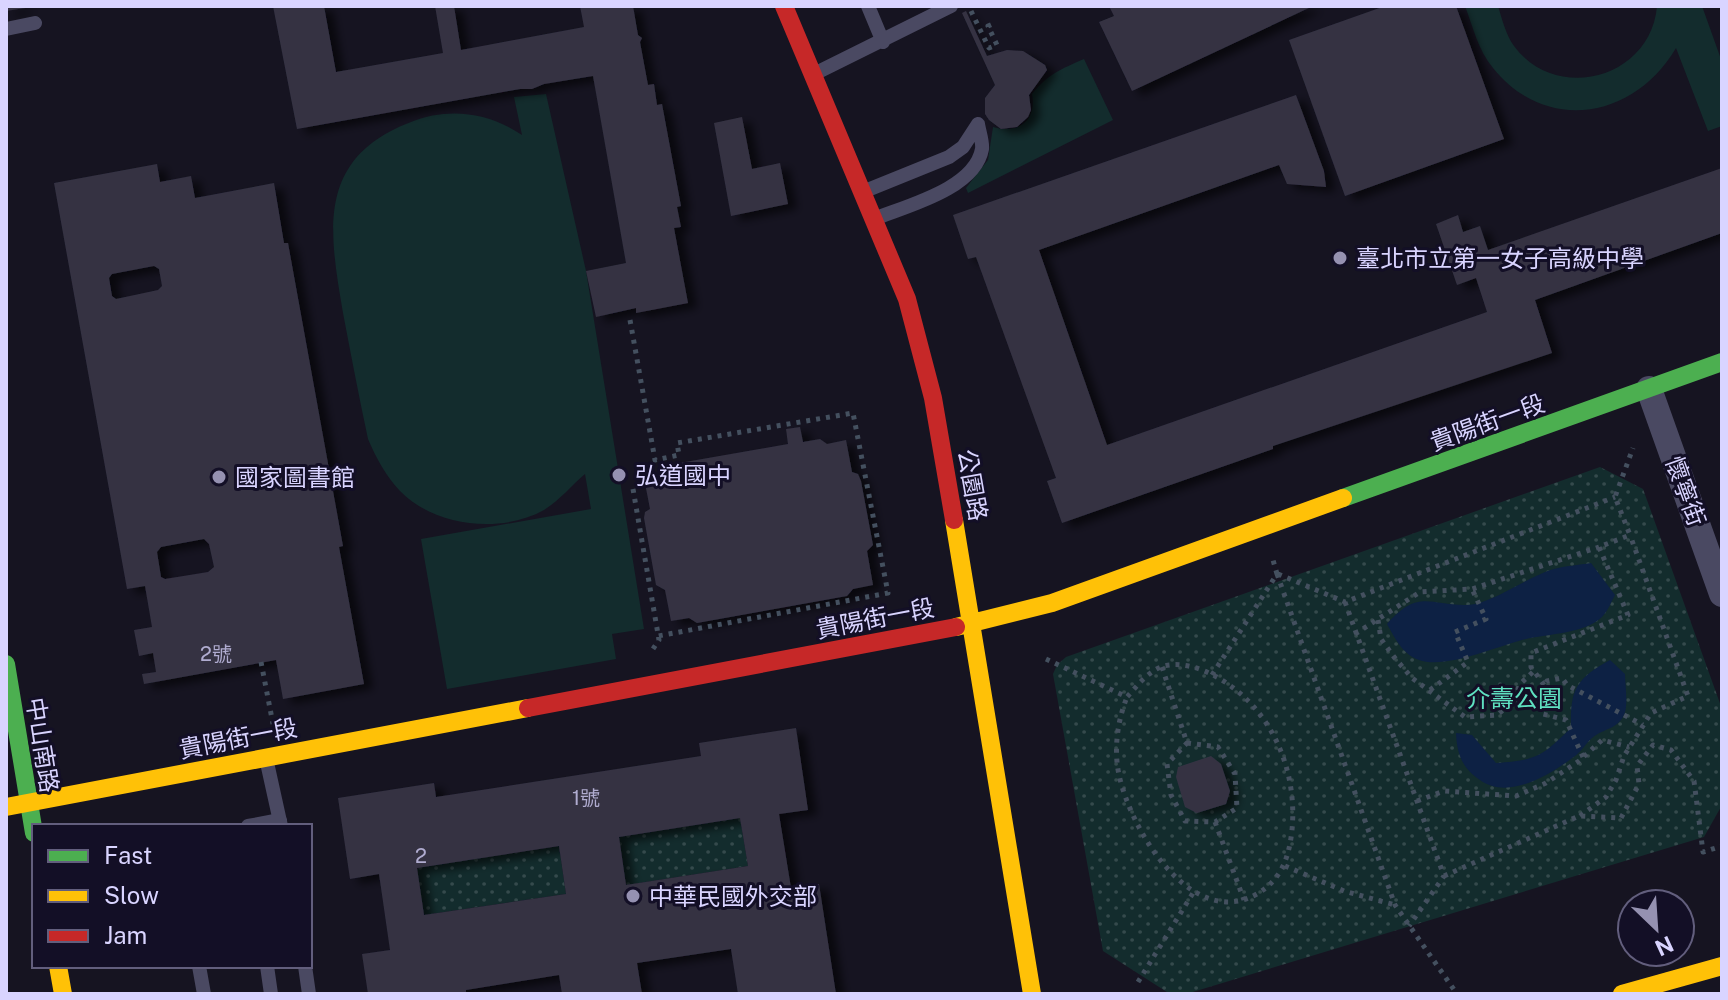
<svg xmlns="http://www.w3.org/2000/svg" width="1728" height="1000" font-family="'Public Sans','Noto Sans TC',sans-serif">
  <defs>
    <pattern id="park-dots" width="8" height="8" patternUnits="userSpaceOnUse" patternTransform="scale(2)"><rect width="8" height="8" fill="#132c2d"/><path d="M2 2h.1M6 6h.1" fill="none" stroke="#354a4c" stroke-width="1.8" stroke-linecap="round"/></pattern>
    <filter id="shadow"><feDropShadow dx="9" dy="5" stdDeviation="4" flood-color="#0009"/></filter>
  </defs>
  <rect width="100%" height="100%" fill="#161421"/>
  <path fill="#132c2d" d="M1465 6H1498C1502 19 1506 35 1514 46 1557 104 1651 78 1657 6H1702L1722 62V126L1708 131 1676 48C1635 118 1547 135 1493 68 1478 50 1473 27 1465 6Z
    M1084 59 1113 120 968 193 966 188 988 160 993 127C1019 134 1037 121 1032 94 1048 74 1061 69 1084 59Z
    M546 94 586 271 644 629 612 634 616 659 447 689 421 539 591 509 585 474C572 485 560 500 544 510 501 534 435 527 400 491 386 476 376 458 368 439 359 397 351 355 343 313 329 231 316 158 411 122 448 107 488 112 522 135L514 97Z"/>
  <path fill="url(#park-dots)" d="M1600 467 1643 489 1722 709V805L1704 837 1186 994H1170L1103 951 1053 674 1057 665 1066 657Z
    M740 818 748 866 626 885 619 837Z
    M559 846 566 894 424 915 417 868Z"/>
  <path fill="#0d2144" d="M1591 563 1615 595C1611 602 1608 611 1602 617 1586 633 1548 634 1526 639 1500 645 1445 670 1419 660 1402 654 1395 638 1387 624 1419 588 1430 606 1467 605 1493 604 1528 576 1554 569 1565 566 1579 565 1591 563Z
    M1610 660 1625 674C1625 685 1628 701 1625 712 1620 729 1604 728 1592 738 1586 743 1582 751 1575 756 1551 774 1509 801 1480 780 1462 768 1457 754 1456 733L1472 735 1496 763C1538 760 1542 756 1571 728 1570 689 1576 679 1610 660Z"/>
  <path fill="#343243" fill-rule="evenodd" filter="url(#shadow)" d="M6 6H25V8L6 11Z
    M273 6H324L336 72 443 53 435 6H454L461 50 584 27 580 6H633L638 35 642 38 640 42 648 85 654 84 657 105 662 104 681 206 677 207 681 227 674 228 688 303 636 313V308L596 317 586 271 626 263 593 76 544 84 532 89H520L297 129Z
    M1109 6H1313L1132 91 1099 22 1114 16Z
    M1385 6H1456L1504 139 1345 196 1289 40Z
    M966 11 987 56 1007 50 1023 51 1045 65 1047 70 1029 95 1031 110 1028 117 1017 127 1001 129 989 120 985 114V98L995 85 962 13Z
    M1296 95 1324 171 1326 187 1287 184 1279 165 1039 250 1107 445 1487 312 1476 278 1457 285 1436 224 1458 215 1463 232 1480 226 1488 250 1722 168V233L1535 300 1552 353 1273 446V449L1062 523 1047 481 1056 478 976 257 968 259 953 215Z
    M742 117 752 169 780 163 788 204 731 216 714 123Z
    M157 164 160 182 191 176 195 198 274 183 284 243H288L343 546 339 547 364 684 283 699 276 660 144 684 142 674 156 672 153 653 139 656 134 630 152 627 145 586 127 589 54 183ZM154 266 159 269 162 286 158 290 116 299 112 296 109 278 112 274ZM204 539 209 544 214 567 208 572 165 579 161 577 157 552 161 547Z
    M800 427 803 442 820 439 827 444 846 440 852 472 858 474 861 481 873 545 867 551 873 585 853 589 847 596 697 623 689 618 671 621 665 590 656 585 644 518 645 512 650 509 644 478 665 473 668 465 788 444 786 429Z
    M796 728 808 810 779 814 791 888 819 884 836 994H738L731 949 637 963 642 994H562L559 975 466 990V994H368L362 954 390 950 379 874 350 879 338 798 434 783 436 797 701 756 699 743ZM740 818 748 866 626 885 619 837ZM559 846 566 894 424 915 417 868Z
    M1211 756 1221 764 1230 791 1226 804 1197 813 1185 807 1176 777 1178 767Z"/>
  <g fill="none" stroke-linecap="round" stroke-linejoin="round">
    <path stroke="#44505f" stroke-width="5" stroke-dasharray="4 6" stroke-linecap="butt" d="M971 11 989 48 997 45 988 26 995 23
      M630 320 655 460 679 455 677 443 853 413 888 593 658 636
      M633 489 659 640 653 649
      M1277 574 1395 905 1457 994
      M1278 574 1345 602 1615 497
      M1345 602 1444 876 1409 926
      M1378 620 1381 639 1394 657 1412 678 1465 717 1497 715 1512 703 1520 684 1534 671
      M1355 634 1420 592 1472 589 1599 547
      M1046 659 1127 697C1137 686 1149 670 1164 666 1179 662 1197 667 1211 674 1269 703 1298 767 1292 830 1289 858 1281 881 1255 895 1187 931 1122 817 1117 762 1115 740 1119 717 1127 697
      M261 662 273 724
      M1162 667 1187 743
      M1212 675 1277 574 1273 560
      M1544 685 1531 667V653L1628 615 1599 547 1630 535 1615 497 1633 448
      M1430 690 1468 662 1455 632 1486 619 1472 589
      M1187 743 1218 747 1235 774 1237 808 1215 822 1185 821 1171 795 1167 764Z
      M1583 757 1566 720 1543 714 1537 695 1547 681 1562 678 1567 685 1643 725
      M1417 801 1444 791 1516 796 1546 783 1579 761 1602 740 1629 747
      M1580 816 1606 797 1616 780 1624 756 1651 713 1688 696 1630 535
      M1215 822 1244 900
      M1285 866 1344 891 1395 905
      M1444 876 1579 816 1621 818 1639 784 1637 766 1653 745 1671 750 1694 781 1703 852 1722 846
      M1138 982 1193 893"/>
    <path stroke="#4a4962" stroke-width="14" d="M868 6 883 42
      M6 29 35 23
      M814 74 951 6
      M865 191 949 157 963 147 978 124
      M874 219C906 206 975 189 982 149 983 142 979 131 978 124
      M266 758 281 826
      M248 826 280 820
      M199 966 204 994
      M267 966 271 994
      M305 966 309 994"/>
    <path stroke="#4a4962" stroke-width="26" d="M1649 389 1722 594"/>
    <path stroke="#4caf50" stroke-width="18" d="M1343 498 1722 362
      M6 664 34 833"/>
    <path stroke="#ffc107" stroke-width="18" d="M954 520 1032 994
      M956 627 1052 603 1343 498
      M6 807 528 708
      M58 966 63 994
      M1622 994 1722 966"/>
    <path stroke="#c62828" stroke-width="18" d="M784 6 907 299 933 398 954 520
      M528 708 956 627"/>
  </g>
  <g fill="#9591b1" stroke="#130f26" stroke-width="3">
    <circle cx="1340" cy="258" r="8"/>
    <circle cx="619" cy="475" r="8"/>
    <circle cx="219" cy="477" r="8"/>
    <circle cx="633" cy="896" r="8"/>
  </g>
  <g text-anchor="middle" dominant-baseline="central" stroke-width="6" stroke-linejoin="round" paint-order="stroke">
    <g font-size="20" fill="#b0acd0">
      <text x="216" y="654">2號</text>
      <text x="586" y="798">1號</text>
      <text x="421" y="856">2</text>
    </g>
    <g font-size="24" fill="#d9d4ff" stroke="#130f26" text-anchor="start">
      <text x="1356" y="258">臺北市立第一女子高級中學</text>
      <text x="635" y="475">弘道國中</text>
      <text x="235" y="477">國家圖書館</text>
      <text x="649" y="896">中華民國外交部</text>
    </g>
    <g font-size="24" fill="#d9d4ff" stroke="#130f26">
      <text transform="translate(1487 422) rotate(-20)">貴陽街一段</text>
      <text transform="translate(973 485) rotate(80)">公園路</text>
      <text transform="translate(1686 491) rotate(70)">懷寧街</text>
      <text transform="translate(875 618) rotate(-11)">貴陽街一段</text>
      <text transform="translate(238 738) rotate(-11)">貴陽街一段</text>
      <text transform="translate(43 745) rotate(81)">中山南路</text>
    </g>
    <g font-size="24" fill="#5fe0c0" stroke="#130f26">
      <text x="1514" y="698">介壽公園</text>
    </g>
  </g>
  <rect width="1728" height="1000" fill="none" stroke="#d9d4ff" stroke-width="16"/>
  <rect x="32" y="824" width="280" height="144" fill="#130f26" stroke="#625e7d" stroke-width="2"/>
  <rect x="48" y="850" width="40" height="12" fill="#4caf50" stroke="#625e7d" stroke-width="2"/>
  <text x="104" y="864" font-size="24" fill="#d9d4ff">Fast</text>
  <rect x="48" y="890" width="40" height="12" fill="#ffc107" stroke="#625e7d" stroke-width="2"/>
  <text x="104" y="904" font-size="24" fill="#d9d4ff">Slow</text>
  <rect x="48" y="930" width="40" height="12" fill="#c62828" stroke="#625e7d" stroke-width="2"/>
  <text x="104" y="944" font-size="24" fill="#d9d4ff">Jam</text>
  <g transform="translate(1656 928) rotate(155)"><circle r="38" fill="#130f26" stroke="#625e7d" stroke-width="2"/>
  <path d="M0-6L14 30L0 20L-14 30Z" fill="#9591b1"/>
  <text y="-12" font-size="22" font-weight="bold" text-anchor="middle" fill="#d9d4ff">N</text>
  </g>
</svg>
